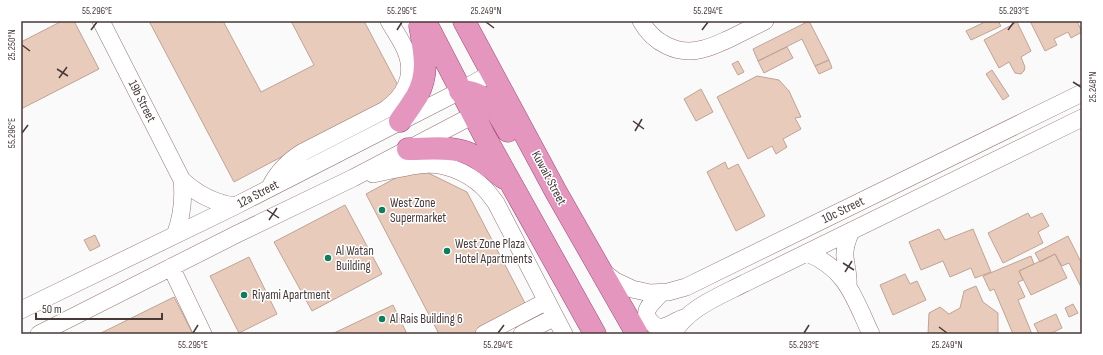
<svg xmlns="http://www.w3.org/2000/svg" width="1103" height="355" font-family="'Sofia Sans Condensed',sans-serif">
  <rect width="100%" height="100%" fill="#fafafa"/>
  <path fill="#e9cbbb" stroke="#c0a394" d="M62 21H74L99 69 21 109V42Z
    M149 21H223L261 92 314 65 291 21H364L402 93 234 182Z
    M809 21 829 60 815 66 802 39 758 61 753 49Z
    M987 21H998L1001 26 971 40 966 31Z
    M1030 21H1077L1082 32 1071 38 1068 32 1054 39 1057 45 1045 51Z
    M1017 22 1031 51 1021 57 1025 67 1024 71 1021 74 1015 73 1009 62 999 68 984 40Z
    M787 47 793 58 764 73 758 61Z
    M829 60 832 68 819 74 815 66Z
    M738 61 744 72 738 75 732 64Z
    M992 70 1009 96 1003 100 986 74Z
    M757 76 779 80 789 91 801 117 795 118 801 129 783 139 787 147 776 154 772 146 748 159 717 97Z
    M701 89 713 112 696 121 684 99Z
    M725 162 728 169 738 164 765 216 736 231 707 172Z
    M416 167 467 192 527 307 474 334H439L366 194Z
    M345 205 382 274 312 311 274 242Z
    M1028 213 1031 218 1042 213 1049 226 1038 232 1043 243 1003 263 988 233Z
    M939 229 945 240 973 229 991 272 975 278 971 268 950 277 943 261 921 270 909 242Z
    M95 235 100 246 90 251 84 240Z
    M1068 236 1082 264V289L1069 263 1062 266 1055 254 1040 262 1035 253Z
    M1055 254 1067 278 1031 295 1019 271Z
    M1031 256 1034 264 1019 271 1023 280 1018 282 1025 297 1018 300 1032 334H1013L994 289 990 291 983 276Z
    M249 257 277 314 239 333 210 276Z
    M905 274 910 284 917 281 926 300 893 315 880 285Z
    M976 286 983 302 998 313V334H928L929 313 940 307 949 314 960 308 964 291Z
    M174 297 193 334H99Z
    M1073 304 1078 313 1069 317 1065 308Z
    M393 305 407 334H332Z
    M1056 314 1062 328 1050 334H1039L1034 324Z"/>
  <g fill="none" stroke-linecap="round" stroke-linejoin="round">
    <g stroke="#957573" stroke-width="18">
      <path id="minor" d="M101 21 182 180C198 195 214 203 235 206
        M641 21C653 43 678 56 703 49 712 47 720 43 729 39 741 33 753 27 765 21
        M373 174C388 171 403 167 419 165 442 161 468 172 484 188 489 193 492 198 496 203L564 334
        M270 187C278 171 288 161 303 152L385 110C404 97 415 77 407 54 403 42 395 32 389 21
        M175 235C182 217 184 199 182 180
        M807 253C847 269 854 298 871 334
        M171 267 203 334
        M602 271 615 281 632 289 650 293 668 292 686 287 1082 93
        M848 286C849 276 846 267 845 257 844 248 847 240 851 231
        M662 292C655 301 638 311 652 323 655 326 659 328 663 327 669 326 677 320 684 318
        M21 310 235 206 460 91 492 73
        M39 334 237 234 353 178 485 109
        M484 334 547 301
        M522 334 555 317
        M673 334C687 308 720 296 745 283L1082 118"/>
    </g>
    <g stroke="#a24873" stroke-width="23">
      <path id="major" d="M425 21 484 135 595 334
        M464 21 556 192 637 334
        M460 91C487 92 496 109 508 131
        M400 121C406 113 412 104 417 96 430 73 424 50 420 26
        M408 149C425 149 450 146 465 152 480 157 492 169 504 178"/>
    </g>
    <use href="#minor" stroke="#fff" stroke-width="17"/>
    <use href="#major" stroke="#e596be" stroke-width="22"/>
  </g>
  <path fill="none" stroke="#473938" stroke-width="1.5" d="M486 22 494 28M91 30 97 22M397 30 402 22M702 30 708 22M1008 30 1014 22M22 45 30 51M57 69 68 76M59 78 67 67M1073 82 1081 87M633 121 644 129M635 131 642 119M22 133 28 125M267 210 279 218M269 220 277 208M843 263 854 270M845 272 852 261M939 327 947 333M193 333 198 325M498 333 504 325M804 333 809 325"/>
  <g fill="#0c805e" stroke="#fff" stroke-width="1.5">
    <circle cx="382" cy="210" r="4"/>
    <circle cx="447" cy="251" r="4"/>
    <circle cx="328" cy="258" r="4"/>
    <circle cx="244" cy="295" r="4"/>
    <circle cx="382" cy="319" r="4"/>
  </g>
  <g text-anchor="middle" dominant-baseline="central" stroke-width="3" stroke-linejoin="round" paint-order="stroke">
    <g font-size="13" fill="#473938" stroke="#fff">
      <text transform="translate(142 101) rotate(63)">19b Street</text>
      <text transform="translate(549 178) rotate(62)">Kuwait Street</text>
      <text transform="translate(258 194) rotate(-28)">12a Street</text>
      <text transform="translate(843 210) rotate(-26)">10c Street</text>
    </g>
    <g font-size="13" fill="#473938" stroke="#fff" text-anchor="start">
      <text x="390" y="203">West Zone<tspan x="390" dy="15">Supermarket</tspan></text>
      <text x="455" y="244">West Zone Plaza<tspan x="455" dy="15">Hotel Apartments</tspan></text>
      <text x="336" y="251">Al Watan<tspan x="336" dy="15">Building</tspan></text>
      <text x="252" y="295">Riyami Apartment</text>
      <text x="390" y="319">Al Rais Building 6</text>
    </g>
  </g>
  <rect width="1103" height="355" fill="none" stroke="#ffffff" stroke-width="44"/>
  <path d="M36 313v6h126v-6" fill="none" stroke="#473938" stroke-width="2"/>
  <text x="42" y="313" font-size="12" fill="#473938" stroke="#ffffff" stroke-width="3" paint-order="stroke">50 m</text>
  <rect x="22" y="22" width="1059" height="311" fill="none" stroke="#473938" stroke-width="1.5"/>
  <g font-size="10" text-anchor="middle" fill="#473938">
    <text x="97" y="14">55.296°E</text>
    <text x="402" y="14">55.295°E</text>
    <text x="486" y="14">25.249°N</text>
    <text x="708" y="14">55.294°E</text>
    <text x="1014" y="14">55.293°E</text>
    <text transform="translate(11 45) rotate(-90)" y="4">25.250°N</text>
    <text transform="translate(1092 87) rotate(-90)" y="4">25.248°N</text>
    <text transform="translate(11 133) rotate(-90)" y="4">55.296°E</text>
    <text x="193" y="348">55.295°E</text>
    <text x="498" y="348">55.294°E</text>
    <text x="804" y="348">55.293°E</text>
    <text x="947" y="348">25.249°N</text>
  </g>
</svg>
